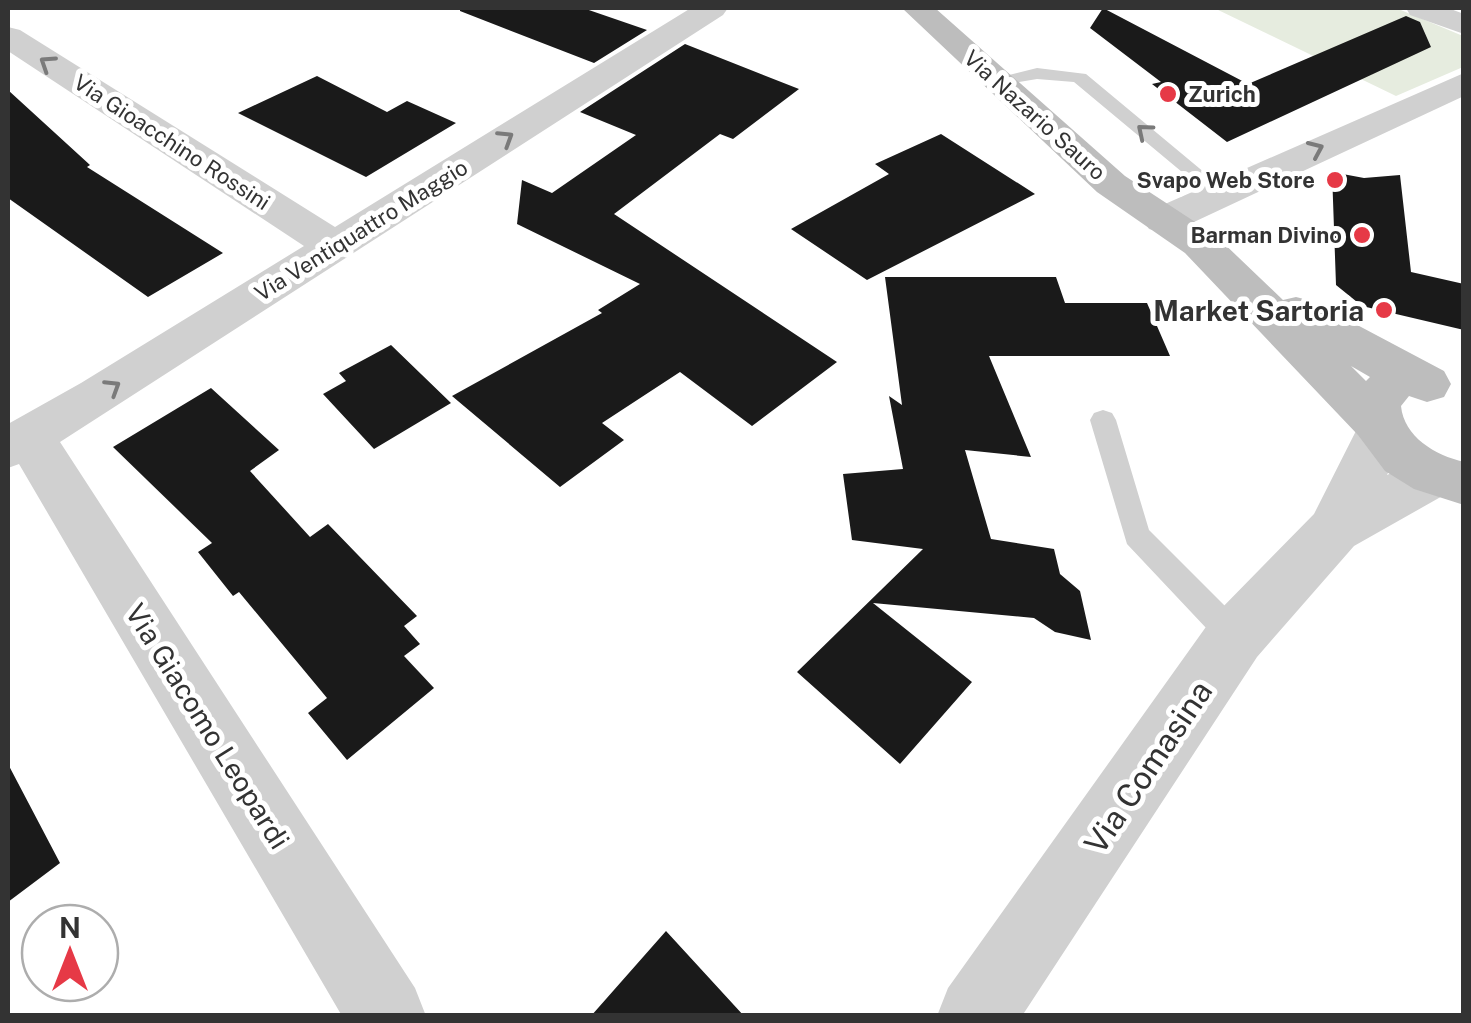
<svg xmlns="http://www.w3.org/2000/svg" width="1471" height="1023" font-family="'Public Sans',sans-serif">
  <rect width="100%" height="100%" fill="#fff"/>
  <path fill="#e6ecdf" d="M1214 8H1396L1463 36V67L1396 96Z"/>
  <path fill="#1a1a1a" d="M460 8H583L647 30 594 63 460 11Z
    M1103 8 1248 84 1406 16 1420 22 1431 47 1227 142 1152 84 1161 82 1090 28Z
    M685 44 799 89 733 139 720 134 614 214 837 362 752 426 680 372 602 423 624 440 560 487 452 396 602 313 598 310 640 284 517 224 522 180 552 193 636 135 580 112Z
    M317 76 387 112 407 101 456 123 366 177 238 113Z
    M8 90 90 165 87 167 223 253 148 297 8 198Z
    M941 134 1035 194 867 280 791 229 889 174 875 164Z
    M1332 172 1364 178 1400 175 1411 272 1464 284V330L1362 306 1336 285Z
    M885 277H1056L1065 303H1147L1170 356H989L1031 457 965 450 991 539 1054 549 1060 574 1080 591 1091 640 1055 632 1034 618 873 603 972 682 900 764 797 672 923 549 852 540 843 474 903 469 889 396 902 405Z
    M391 345 451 403 374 449 323 394 346 381 339 373Z
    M211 388 279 450 250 471 310 537 328 524 417 616 404 626 420 644 404 656 434 688 347 760 308 713 327 698 239 592 233 596 198 552 212 543 113 447Z
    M8 764 60 863 8 902Z
    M666 931 744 1016H591Z"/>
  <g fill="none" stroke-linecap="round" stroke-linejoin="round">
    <path fill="#d0d0d0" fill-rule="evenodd" d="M1037 68 1086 74 1229 193 1219 199 1212 197 1074 82 1037 79 994 86 985 81Z
      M1103 410 1112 413 1116 420 1149 530 1246 627 1250 637 1246 647 1235 651 1224 647 1127 544 1090 420 1094 413Z"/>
    <path fill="#d0d0d0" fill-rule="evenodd" d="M691 8H728L723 15 60 442 415 988 426 1016H342L19 464 8 468V424L81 383 304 246 8 51V27L20 30 335 227Z
      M1406 8H1448L1464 14V34L1410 15Z
      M1464 73V96L1179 229 1164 233 1149 229 1143 220 1149 211Z"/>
    <path fill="#d0d0d0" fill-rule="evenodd" d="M1381 411 1399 417 1407 431 1387 475 1434 454 1453 460 1461 475 1453 490 1354 546 1257 657 1022 1016H937L948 988 1213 617 1314 514 1363 417Z"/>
    <path fill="#bdbdbd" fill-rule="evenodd" d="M902 8H935L1125 176 1215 235 1283 300 1296 297 1312 301 1444 371 1451 384 1444 397 1427 402 1409 396 1401 406C1404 437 1435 455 1464 462V505L1414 489 1385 471 1358 435 1185 253 1097 192ZM1351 366 1370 377 1366 381Z"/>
  </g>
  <defs><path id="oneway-chevron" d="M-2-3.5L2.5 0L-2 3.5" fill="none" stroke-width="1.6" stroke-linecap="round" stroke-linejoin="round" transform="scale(2.5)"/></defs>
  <g stroke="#7a7a7a">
    <use href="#oneway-chevron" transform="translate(47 63) rotate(-147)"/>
    <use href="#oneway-chevron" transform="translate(1144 131) rotate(-140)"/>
    <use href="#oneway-chevron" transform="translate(506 138) rotate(-32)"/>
    <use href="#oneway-chevron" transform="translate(1316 149) rotate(-24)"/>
    <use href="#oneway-chevron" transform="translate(113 387) rotate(-32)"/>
  </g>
  <g fill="#e63946" stroke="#fff" stroke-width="4">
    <circle cx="1168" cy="94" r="10"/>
    <circle cx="1335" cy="180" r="10"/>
    <circle cx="1362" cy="235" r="10"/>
    <circle cx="1384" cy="310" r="10"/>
  </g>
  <g text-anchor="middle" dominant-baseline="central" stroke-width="10" stroke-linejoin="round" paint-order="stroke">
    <g font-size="22" font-weight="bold" fill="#333" stroke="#fff" text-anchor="end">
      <text x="1188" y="94" text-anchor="start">Zurich</text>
      <text x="1315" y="180">Svapo Web Store</text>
      <text x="1342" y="235">Barman Divino</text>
    </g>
    <g font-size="22" fill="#333" stroke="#fff">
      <text transform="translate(1035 115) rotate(42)">Via Nazario Sauro</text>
      <text transform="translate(172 142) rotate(33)">Via Gioacchino Rossini</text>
      <text transform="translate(361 230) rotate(-32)">Via Ventiquattro Maggio</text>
    </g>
    <g font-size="28" font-weight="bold" fill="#333" stroke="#fff" text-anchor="end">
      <text x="1364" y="310">Market Sartoria</text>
    </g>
    <g font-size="28" fill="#333" stroke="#fff">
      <text transform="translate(208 726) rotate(58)">Via Giacomo Leopardi</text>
    </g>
    <g font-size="32" fill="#333" stroke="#fff">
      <text transform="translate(1148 767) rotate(-56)">Via Comasina</text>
    </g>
  </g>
  <rect width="1471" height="1023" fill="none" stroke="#333333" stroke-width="20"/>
  <g transform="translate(70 953)"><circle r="48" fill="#ffffff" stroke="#adadad" stroke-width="2.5"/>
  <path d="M0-8L18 38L0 25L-18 38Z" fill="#e63946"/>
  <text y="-15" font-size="28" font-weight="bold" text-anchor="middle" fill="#333333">N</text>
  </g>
</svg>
